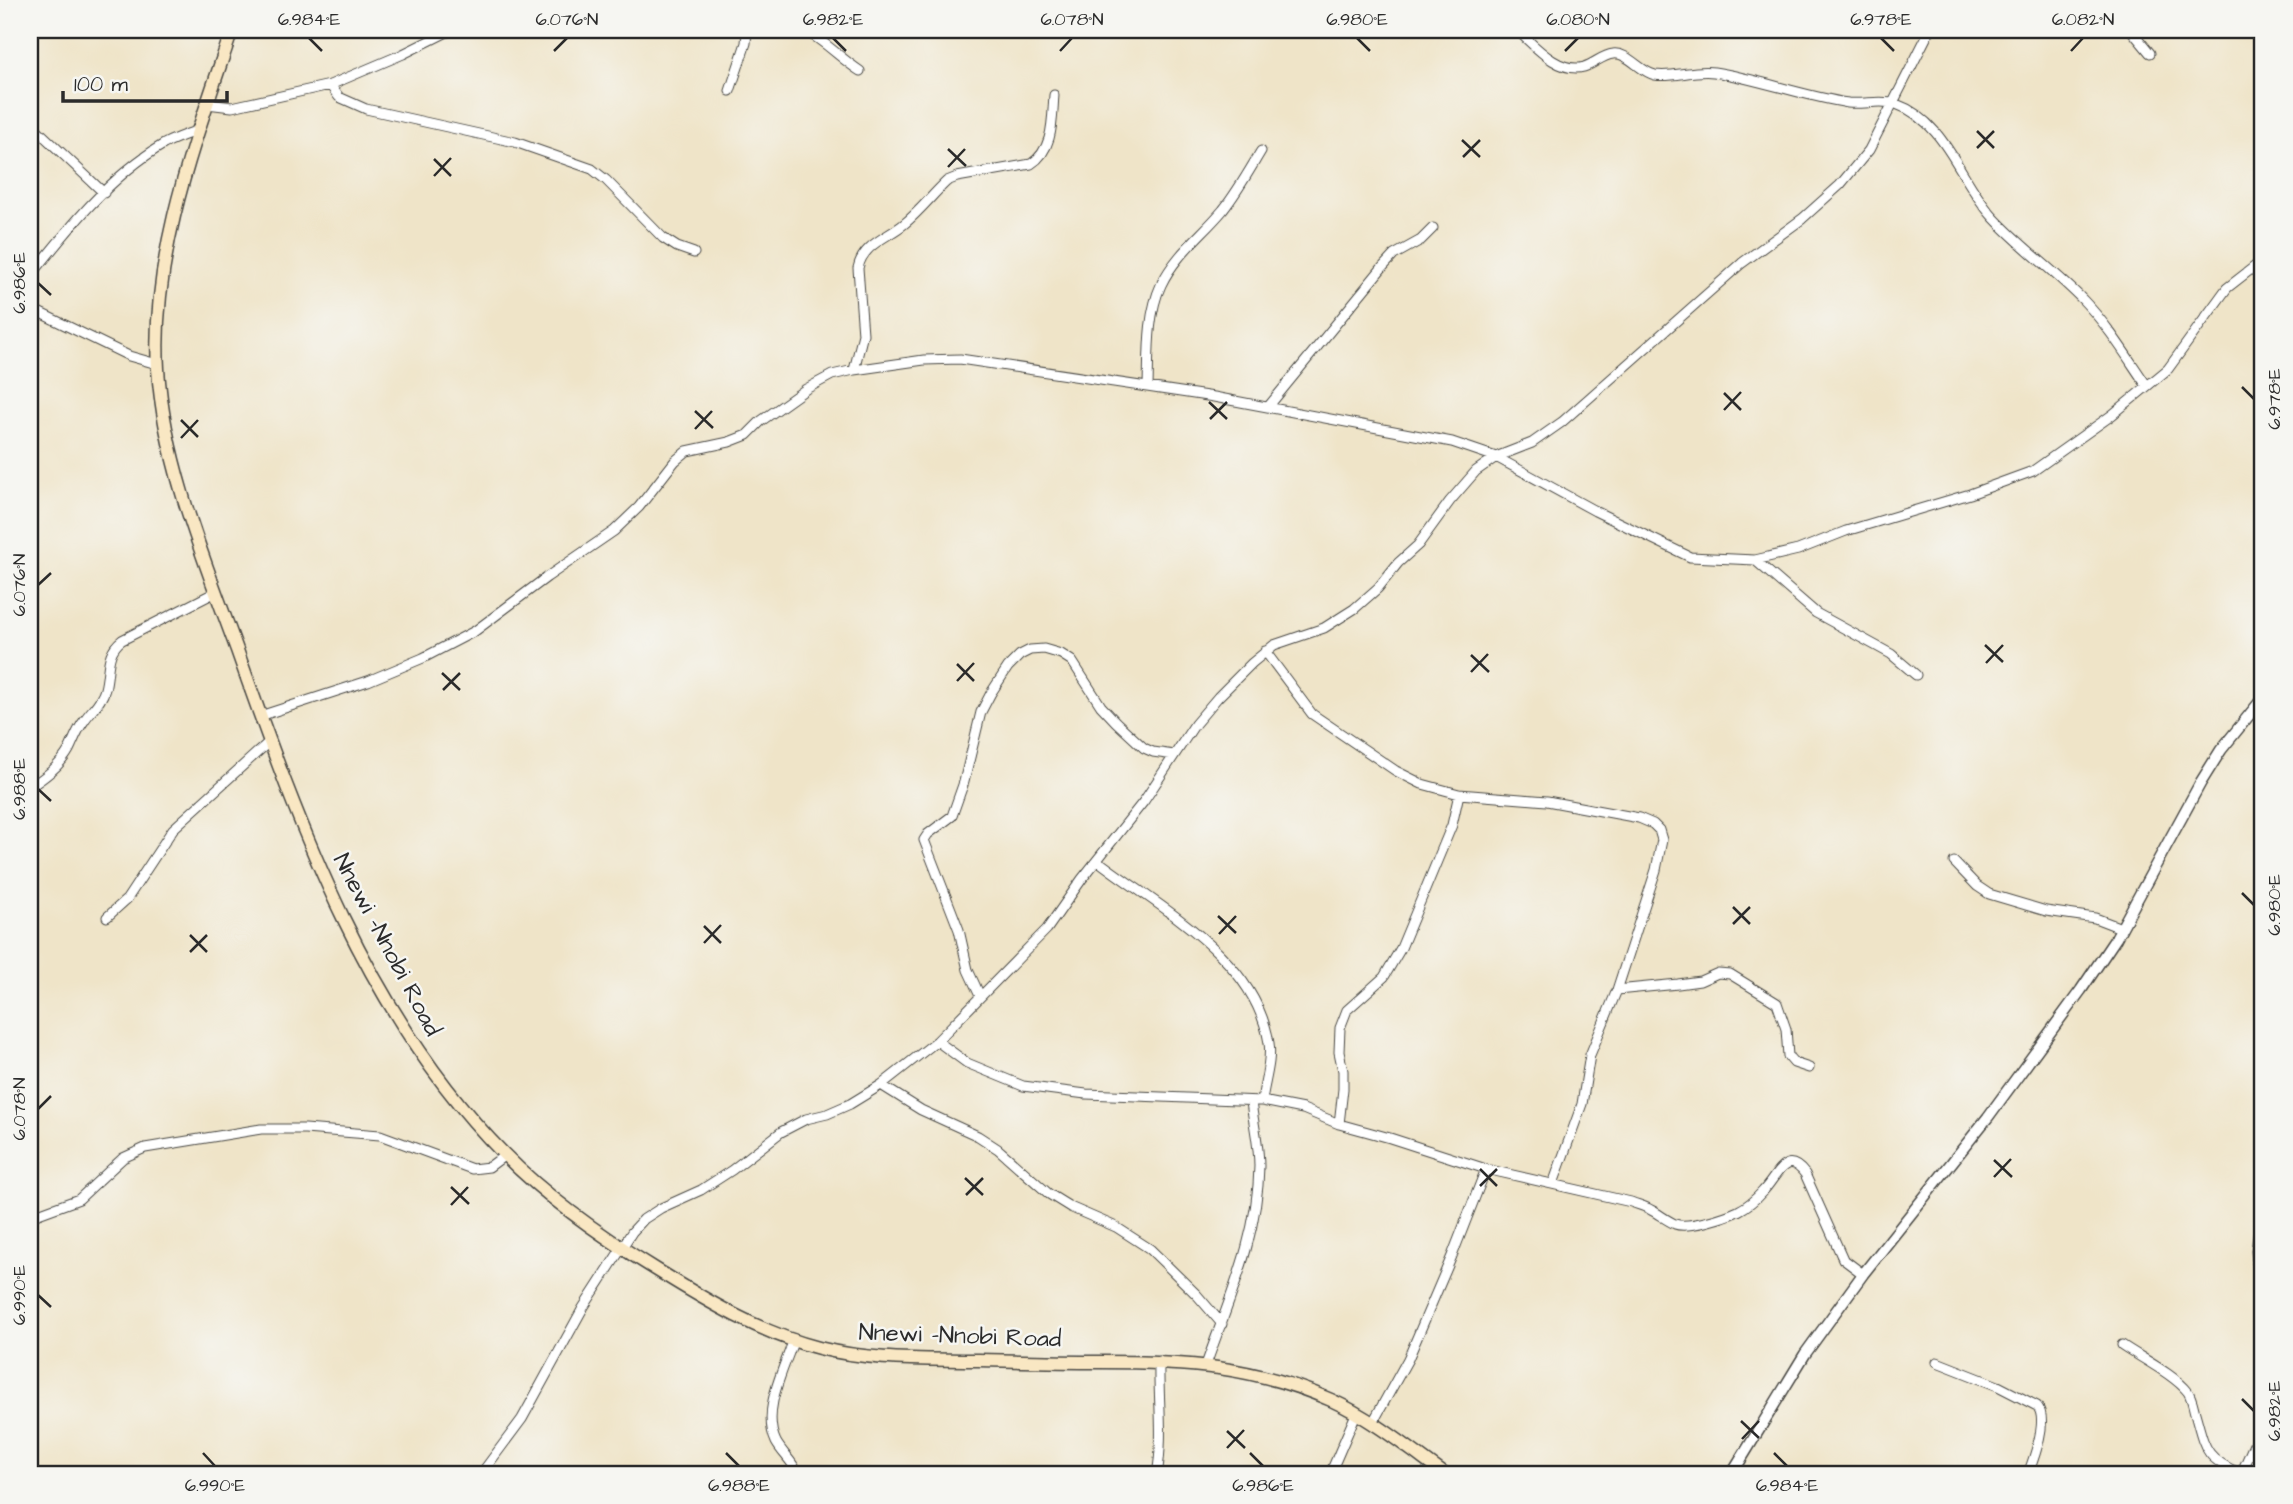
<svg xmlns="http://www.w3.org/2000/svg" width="2293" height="1504" font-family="'Architects Daughter',sans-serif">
  <rect width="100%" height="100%" fill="#f6f6f2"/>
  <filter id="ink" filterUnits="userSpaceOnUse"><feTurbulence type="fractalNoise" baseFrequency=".0143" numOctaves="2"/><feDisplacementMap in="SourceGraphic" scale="14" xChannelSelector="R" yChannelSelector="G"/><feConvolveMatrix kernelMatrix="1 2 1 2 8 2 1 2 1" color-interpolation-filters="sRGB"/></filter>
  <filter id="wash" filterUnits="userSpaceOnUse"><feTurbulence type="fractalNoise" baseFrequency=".00686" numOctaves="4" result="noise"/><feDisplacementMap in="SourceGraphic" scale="28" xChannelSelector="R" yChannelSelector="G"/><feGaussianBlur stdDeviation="1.57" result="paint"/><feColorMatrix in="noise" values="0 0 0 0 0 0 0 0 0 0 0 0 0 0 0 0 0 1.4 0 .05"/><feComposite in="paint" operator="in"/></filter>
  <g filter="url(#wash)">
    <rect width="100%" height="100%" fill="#efe4c8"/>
  </g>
  <g filter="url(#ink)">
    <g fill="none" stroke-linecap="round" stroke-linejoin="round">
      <g stroke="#484743" stroke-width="11">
        <path id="minor" d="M804 30C825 41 840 58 860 71
          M1517 30C1534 45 1558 74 1584 67 1594 64 1603 55 1613 54 1628 52 1640 72 1655 75 1674 78 1694 69 1714 72 1759 79 1803 96 1848 103 1864 105 1881 99 1896 104 1947 122 1960 182 1994 218 2022 248 2056 272 2084 301 2109 327 2127 357 2147 386
          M2131 30 2150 53
          M330 85 339 97 366 109 515 142 592 169 606 180 663 238 677 247 694 253
          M730 91 746 43 747 30
          M207 104 232 107 330 85 403 54 451 30
          M30 123 104 193
          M30 277C68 229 110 176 164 144 175 138 187 134 199 130
          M30 308 129 356 157 364
          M854 370 863 334 858 268C863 244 887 238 904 224 920 211 932 195 947 181L957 177 1031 164C1054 149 1052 119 1054 95
          M1148 387C1149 355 1147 315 1161 285 1175 255 1202 235 1223 210 1238 191 1249 171 1261 151
          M1268 407 1381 269 1394 255 1421 240 1433 228
          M1755 560 1816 613 1891 654 1916 675
          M1265 651 1312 714 1396 771 1422 784 1459 794 1547 801 1639 818 1653 824 1659 830 1662 840 1656 870 1617 990 1590 1055 1582 1104 1553 1184
          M260 716 368 681 423 658 475 631 547 577 614 531 639 507 675 461 687 451 729 442 747 435 761 421 806 389 832 375 854 370 924 360 960 359 1214 397 1452 442 1496 457 1595 511 1690 557 1755 560 1798 550 1846 531 1970 494 2033 471 2112 415 2168 369 2227 288 2263 260
          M30 787C45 777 60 766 69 750 74 740 77 730 84 721 91 710 102 702 105 689 110 670 105 653 122 640L216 592
          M1097 860C1159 908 1255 956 1269 1043 1272 1061 1264 1083 1262 1101
          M1954 862 1977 886 1989 894 2046 911 2095 918 2121 928
          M107 917 127 899 173 829 270 741
          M1617 990 1678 984 1700 981 1718 973 1730 974 1777 1003 1786 1029 1788 1056 1794 1063 1809 1068
          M980 996 968 970 959 930 924 840 928 834 952 816 964 782 981 712 991 693 1008 667 1020 655 1030 650 1044 649 1061 654 1072 661 1101 706 1116 722 1144 748 1153 752 1174 755
          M937 1041 967 1063 1023 1086 1086 1094 1262 1101 1303 1109 1339 1124 1390 1138 1486 1169 1631 1202C1638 1205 1645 1206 1651 1210 1659 1214 1666 1220 1675 1224 1688 1229 1725 1217 1738 1211 1748 1206 1756 1199 1763 1191 1777 1177 1785 1148 1805 1174L1843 1259 1863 1274
          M881 1085 921 1110 978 1136 998 1149 1049 1194 1070 1207 1116 1227 1150 1249 1197 1295 1222 1324
          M1339 1124 1343 1089V1071L1339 1052 1340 1028 1347 1010 1384 977 1401 948 1452 825 1459 794
          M2263 1198 2256 1251 2263 1329
          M30 1217 79 1199 123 1158 145 1148 261 1129H305L380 1135 472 1169 489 1167 505 1155
          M794 1339C784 1369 761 1411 776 1442 782 1453 793 1462 798 1474
          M2122 1345C2141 1358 2175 1375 2188 1392 2192 1398 2193 1406 2195 1413 2205 1448 2204 1458 2241 1474L2263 1424
          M1937 1362 1998 1386 2037 1406C2049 1419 2034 1458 2028 1474
          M1206 1365C1229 1299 1258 1237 1259 1166 1259 1144 1253 1122 1251 1101
          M1372 1424 1408 1359 1452 1256 1486 1169
          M481 1474 522 1419 583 1308 632 1232 644 1219 661 1208 701 1190 732 1170 781 1132 806 1119 827 1114 850 1104 881 1085 937 1041 1047 929 1082 879 1144 801 1195 724 1218 697 1252 663 1274 645 1324 628 1354 609 1378 588 1398 563 1418 545 1450 501 1476 471 1496 457 1532 443 1562 422 1742 263 1802 219 1840 185 1869 150 1930 30
          M1157 1474C1164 1438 1158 1399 1159 1361
          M1330 1474 1356 1414"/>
      </g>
      <g stroke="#484743" stroke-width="13">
        <path id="tertiary" d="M1732 1474 1805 1354 1863 1274 1988 1117 2081 990 2116 938 2201 782 2221 750 2263 698"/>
      </g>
      <g stroke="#484743" stroke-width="15">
        <path id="secondary" d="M232 30C196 138 151 253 158 369 164 463 205 562 237 650 300 829 368 1017 504 1154 548 1199 603 1237 657 1270 707 1301 760 1333 819 1348 870 1361 923 1359 975 1360 1017 1361 1058 1362 1099 1362 1184 1362 1252 1365 1331 1400 1371 1418 1408 1448 1444 1474"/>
      </g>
      <use href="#minor" stroke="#fff" stroke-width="9"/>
      <use href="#tertiary" stroke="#fff" stroke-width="10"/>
      <use href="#secondary" stroke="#f9e7c3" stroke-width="12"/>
    </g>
  </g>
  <path fill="none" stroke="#2b2b2b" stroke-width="2.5" d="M309 38 322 51M833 38 846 51M1357 38 1370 51M1881 38 1894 51M554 51 567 38M1060 51 1072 38M1565 51 1578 38M2071 51 2083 38M1977 131 1994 148M1462 140 1480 157M1977 148 1994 131M948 149 966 166M1463 157 1480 140M434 159 451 176M948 167 965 149M434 176 451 158M38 283 51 295M2242 387 2254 399M1724 393 1741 410M1209 402 1227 419M1724 410 1741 392M695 411 713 428M1210 419 1227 402M181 420 198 437M695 429 712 411M181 438 198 420M38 585 51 573M1985 645 2003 662M1471 655 1489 672M1986 663 2003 645M957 664 974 681M1471 672 1488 654M442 673 460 690M957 681 974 663M443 690 460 673M38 789 51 801M2242 893 2254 905M1733 907 1750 924M1218 916 1236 933M1733 924 1750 907M704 926 721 943M1219 934 1236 916M190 935 207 952M704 943 721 925M190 952 207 935M38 1109 51 1096M1994 1160 2012 1177M1480 1169 1497 1186M1994 1177 2011 1159M965 1178 983 1195M1480 1186 1497 1169M451 1187 469 1204M966 1195 983 1178M451 1205 468 1187M38 1295 51 1307M2242 1399 2254 1411M1741 1421 1759 1438M1227 1431 1245 1448M1742 1439 1759 1421M1227 1448 1244 1430M203 1453 215 1466M726 1453 739 1466M1250 1453 1263 1466M1774 1453 1787 1466"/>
  <g text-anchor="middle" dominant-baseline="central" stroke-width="5" stroke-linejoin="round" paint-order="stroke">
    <g font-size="24" fill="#2b2b2b" stroke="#f6f6f2">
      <text transform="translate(387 945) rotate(62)">Nnewi -Nnobi Road</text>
      <text transform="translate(960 1336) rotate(2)">Nnewi -Nnobi Road</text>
    </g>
  </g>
  <rect width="2293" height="1504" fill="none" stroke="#f6f6f2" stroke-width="77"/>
  <path d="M63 91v10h164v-10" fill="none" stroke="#2b2b2b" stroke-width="3.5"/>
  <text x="74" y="91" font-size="21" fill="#2b2b2b" stroke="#f6f6f2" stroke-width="5" paint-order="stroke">100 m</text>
  <rect x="38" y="38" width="2216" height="1428" fill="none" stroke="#2b2b2b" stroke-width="2.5"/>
  <g font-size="18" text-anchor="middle" fill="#2b2b2b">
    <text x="309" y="25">6.984°E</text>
    <text x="567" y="25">6.076°N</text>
    <text x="833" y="25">6.982°E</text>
    <text x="1072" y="25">6.078°N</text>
    <text x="1357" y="25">6.980°E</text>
    <text x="1578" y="25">6.080°N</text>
    <text x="1881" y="25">6.978°E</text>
    <text x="2083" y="25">6.082°N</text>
    <text transform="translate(19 283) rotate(-90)" y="6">6.986°E</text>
    <text transform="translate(2274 399) rotate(-90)" y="6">6.978°E</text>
    <text transform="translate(19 585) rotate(-90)" y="6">6.076°N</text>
    <text transform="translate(19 789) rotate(-90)" y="6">6.988°E</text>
    <text transform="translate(2274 905) rotate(-90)" y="6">6.980°E</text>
    <text transform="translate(19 1109) rotate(-90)" y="6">6.078°N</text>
    <text transform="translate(19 1295) rotate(-90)" y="6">6.990°E</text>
    <text transform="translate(2274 1411) rotate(-90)" y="6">6.982°E</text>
    <text x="215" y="1491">6.990°E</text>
    <text x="739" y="1491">6.988°E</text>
    <text x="1263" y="1491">6.986°E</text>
    <text x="1787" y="1491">6.984°E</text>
  </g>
</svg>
